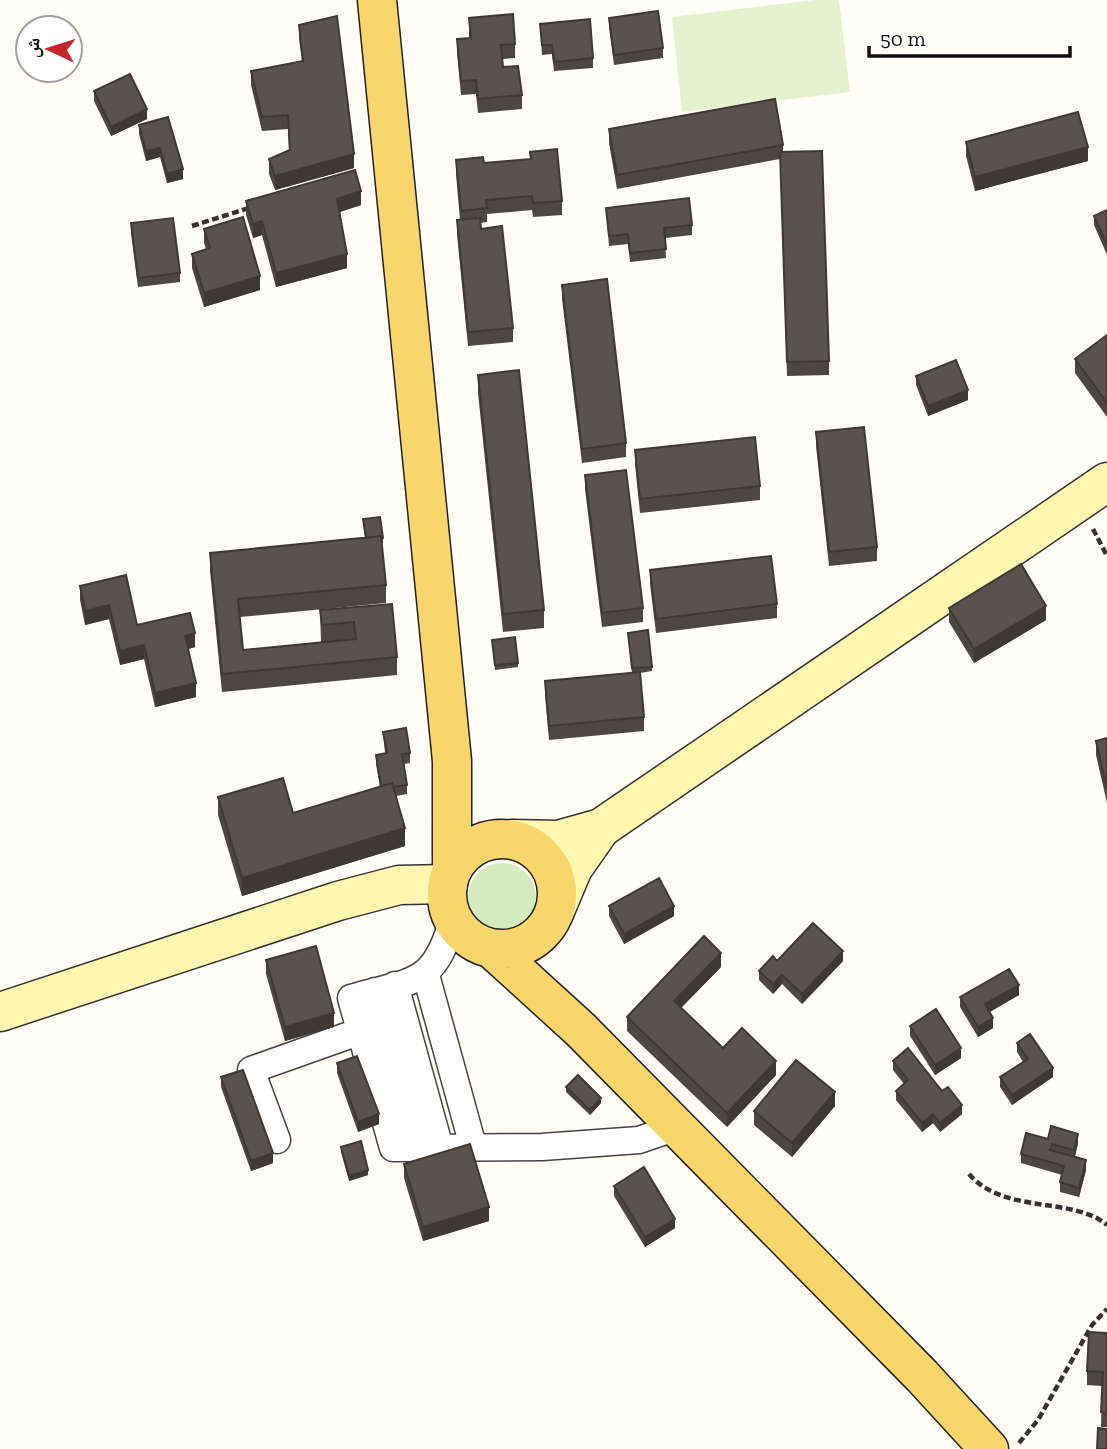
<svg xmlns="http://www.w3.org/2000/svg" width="1107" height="1449" font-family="'Zilla Slab','Noto Naskh Arabic',serif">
  <rect width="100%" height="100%" fill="#fffdf5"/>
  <path fill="#d5ebbd" d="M468 897a34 34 0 1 1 68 0a34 34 0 1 1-68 0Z"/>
  <path fill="#e6f2cf" d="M815 0H839L850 92 682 112 672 17Z"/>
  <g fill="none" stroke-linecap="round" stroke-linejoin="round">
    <g stroke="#444" stroke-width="29">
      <path id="street" d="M453 918C435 987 412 980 351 998L393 1148 542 1147 639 1140 677 1127
        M426 975 473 1146
        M395 985 440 1148
        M375 991 420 1148
        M277 1140 251 1070 361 1031"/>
    </g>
    <g stroke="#333" stroke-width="41">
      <path id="secondary" d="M512 839 558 840 601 828 1107 482
        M554 913 573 868 601 828
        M0 1012 338 901 399 885 448 884"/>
    </g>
    <g stroke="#222" stroke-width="41">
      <path id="primary" d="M377 0 452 761V871
        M447 894a55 55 0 1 1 110 0a55 55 0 1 1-110 0Z
        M492 949 581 1030 922 1376 989 1449"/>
    </g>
    <path stroke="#333" stroke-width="4.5" stroke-dasharray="7 3.5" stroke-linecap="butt" d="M192 226 252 207
      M1093 529 1107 556
      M969 1174C1004 1215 1073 1196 1107 1225
      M1019 1443 1038 1420 1092 1325 1107 1309"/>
    <use href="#street" stroke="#fff" stroke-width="26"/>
    <use href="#secondary" stroke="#fff6b0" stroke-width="38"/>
    <use href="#primary" stroke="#f9d66b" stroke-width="38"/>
  </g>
  <path fill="#4d4742" d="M469 18 515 44V58L502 59 503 67 522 95V109L478 113 476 94 461 95 457 53V39L469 38Z
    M609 18 663 48V58L614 65 609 27Z
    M540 24 593 58V68L554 71 552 54 542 55Z
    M299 25 354 168 275 190 269 174V159L289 151 288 129 262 131 251 85V71L302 61 299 39Z
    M94 91 147 119 111 136 94 101Z
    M168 117 183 179 167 183 160 157 146 161 139 134V125Z
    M609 129 783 145V152L829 361V375L787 376 780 159 617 189 609 143Z
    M966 142 1088 161 975 191 966 156Z
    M456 160 484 163 562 201V215L533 217 532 210 487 214V222L480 223 481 229 513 328V342L468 346 457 234V220H460L456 174Z
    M246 201 361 205 339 212 347 268 276 287 262 235 253 238 246 215Z
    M606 208 692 225V235L665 238 666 258 630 262 628 244 609 246Z
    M1107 210V255L1094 225V216Z
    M131 223 180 273V282L138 287 131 233Z
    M204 229 260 290 204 307 192 268V254L206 249 204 243Z
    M562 285 626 443V457L582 463 562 299Z
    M1107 335V417L1075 373V359Z
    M478 375 544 610V628L503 632 478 393Z
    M916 376 968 400 928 416 916 385Z
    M816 432 877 547V561L829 566 816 446Z
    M635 450 760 486V500L640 513 635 464Z
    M585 475 643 608V622L602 627 585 489Z
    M363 519 383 538V543H382L386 585V603L240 617 243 650 321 642 320 610 392 604 397 657V675L222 692 210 571V553L365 538Z
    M650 570 777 604V618L656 633 650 584Z
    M80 586 137 625 195 647 188 649 196 697 155 707 144 659 120 665 109 619 85 625 80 600Z
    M949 608 1046 620 974 663 949 622Z
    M628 637 652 667V671L640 673 644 717V731L549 740 545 695V681L632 673Z
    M492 640 518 663V667L495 670Z
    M383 732 410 753V763L404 764 407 785V794L396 796 405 846 242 896 218 815V797L293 813 380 787 376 764V755L385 753Z
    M1107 738V803L1096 755V741Z
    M609 906 674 916 624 944 609 916Z
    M266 960 334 1027 285 1041 266 974Z
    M777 961H843L802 1004 782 984 773 994 759 980V971Z
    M721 967 681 1008 723 1048 776 1075 727 1127 627 1031V1017Z
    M1019 995 990 1012 993 1028 978 1037 960 1007V997Z
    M910 1026 961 1058 935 1075 910 1036Z
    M1017 1043 1053 1077 1012 1105 1000 1087V1077L1023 1062 1017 1052Z
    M893 1061 942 1091 962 1114 940 1132 933 1123 922 1132 896 1100V1091L904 1084 893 1070Z
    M337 1063 379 1124 358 1132 337 1073Z
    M221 1077 273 1163 251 1171 221 1087Z
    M566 1087 601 1103 590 1115 566 1092Z
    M835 1106 792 1157 754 1125V1111Z
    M1048 1139 1078 1143 1075 1157 1086 1170 1079 1197 1060 1192V1182L1062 1175 1021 1163V1154Z
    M341 1147 368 1175 349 1181 341 1152Z
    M404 1164 489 1221 423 1241 404 1178Z
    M614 1186 675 1228 645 1247 614 1196Z
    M1107 1333V1427H1101L1102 1386 1087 1385V1371Z"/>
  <path fill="#3f3936" d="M147 109V119L111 136V127Z
    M1088 147V161L975 191V177Z
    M160 148V157L146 161V151Z
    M354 154V168L275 190V176Z
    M183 169V179L167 183V174Z
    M361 191V205L337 213V199Z
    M262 221V235L253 238V224Z
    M347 254V268L276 287V273Z
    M260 276V290L204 307V293Z
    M968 390V400L928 416V406Z
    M109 605V619L85 625V611Z
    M1046 606V620L974 663V649Z
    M195 633V647L185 650V636Z
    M144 645V659L120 665V651Z
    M196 683V697L155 707V693Z
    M405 828V846L242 896V878Z
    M674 906V916L624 944V934Z
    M843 951V961L802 1004V994Z
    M721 953V967L674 1015V1001Z
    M782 975V984L773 994V984Z
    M1019 985V995L985 1014V1004Z
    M334 1013V1027L285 1041V1027Z
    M993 1018V1028L978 1037V1027Z
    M961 1048V1058L935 1075V1065Z
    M776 1061V1075L727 1127V1113Z
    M1053 1068V1077L1012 1105V1095Z
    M835 1092V1106L792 1157V1143Z
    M601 1098V1103L590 1115V1110Z
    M962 1105V1114L940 1132V1123Z
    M379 1114V1124L358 1132V1122Z
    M933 1114V1123L922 1132V1123Z
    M1078 1134V1143L1074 1159V1150Z
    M273 1153V1163L251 1171V1161Z
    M1086 1160V1170L1079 1197V1188Z
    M368 1170V1175L349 1181V1176Z
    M489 1207V1221L423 1241V1227Z
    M675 1219V1228L645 1247V1237Z"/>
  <path fill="#5a524d" stroke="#3f3936" stroke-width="2" d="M658 11 663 48 614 55 609 18Z
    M513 14 515 44 501 45 503 67 518 66 522 95 478 99 476 80 461 81 457 39 471 38 469 18Z
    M337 16 354 154 275 176 269 159 290 150 288 115 262 117 251 71 303 61 299 25Z
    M590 19 593 58 554 62 552 45H542L540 24Z
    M130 74 147 109 111 127 94 91Z
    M775 99 783 145 617 175 609 129Z
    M1078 112 1088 147 975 177 966 142Z
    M168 117 183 169 167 174 160 148 146 151 139 125Z
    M557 149 562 201 533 203 532 196 486 200 487 208 461 211 456 160 483 157 484 163 531 159 530 152Z
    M822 151 829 361 787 362 780 152Z
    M355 170 361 191 337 199 347 254 276 273 262 221 253 224 246 201Z
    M689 198 692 225 664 228 666 249 630 253 628 234 609 236 606 208Z
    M1107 210V245L1094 216Z
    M243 217 260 276 204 293 192 254 210 248 204 229Z
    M173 218 180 273 138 278 131 223Z
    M480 218 481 229 502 226 513 328 468 332 457 220Z
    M607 279 626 443 582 449 562 285Z
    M1107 335V403L1075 359Z
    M956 360 968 390 928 406 916 376Z
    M519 370 544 610 503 614 478 375Z
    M864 427 877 547 829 552 816 432Z
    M755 437 760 486 640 499 635 450Z
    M626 470 643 608 602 613 585 475Z
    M380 517 383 538 381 539V536L366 538 363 519Z
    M381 536 386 585 238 599 243 650 356 639 354 622 322 625 320 610 392 604 397 657 222 674 210 553Z
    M771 556 777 604 656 619 650 570Z
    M1021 564 1046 606 974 649 949 608Z
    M126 575 137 625 190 613 195 633 185 636 196 683 155 693 144 645 120 651 109 605 85 611 80 586Z
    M648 630 652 667 632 668 628 633Z
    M515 637 518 663 495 665 492 640Z
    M640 672 644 717 549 726 545 681Z
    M406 728 410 753 402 754 407 785 393 787 392 783 381 786 376 755 387 753 383 732Z
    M1107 738V789L1096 741Z
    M283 778 293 813 392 783 405 828 242 878 218 797Z
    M659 878 674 906 624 934 609 906Z
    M813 923 843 951 802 994 782 975 773 984 759 971 773 956 777 961Z
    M704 936 721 953 674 1001 723 1048 742 1028 776 1061 727 1113 627 1017Z
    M316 946 334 1013 285 1027 266 960Z
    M1009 969 1019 985 985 1004 993 1018 978 1027 960 997Z
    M936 1009 961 1048 935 1065 910 1026Z
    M1030 1034 1053 1068 1012 1095 1000 1077 1028 1059 1017 1043Z
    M908 1048 942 1091 948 1087 962 1105 940 1123 933 1114 922 1123 896 1091 908 1080 893 1061Z
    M357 1056 379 1114 358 1122 337 1063Z
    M796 1060 835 1092 792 1143 754 1111Z
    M243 1070 273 1153 251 1161 221 1077Z
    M578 1075 601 1098 590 1110 566 1087Z
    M1051 1126 1078 1134 1074 1150 1052 1144 1050 1150 1086 1160 1079 1188 1060 1182 1064 1166 1021 1154 1026 1133 1048 1139Z
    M361 1141 368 1170 349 1176 341 1147Z
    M470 1144 489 1207 423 1227 404 1164Z
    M644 1167 675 1219 645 1237 614 1186Z
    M1089 1332 1107 1333V1413L1101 1412 1103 1372 1087 1371Z
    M1098 1428 1107 1429V1449H1097Z"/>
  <g transform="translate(49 49) rotate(274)"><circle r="33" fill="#ffffff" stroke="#a0a0a0" stroke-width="2"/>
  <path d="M0-5L12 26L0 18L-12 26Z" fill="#c4262e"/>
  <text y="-10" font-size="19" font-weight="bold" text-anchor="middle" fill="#111111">ش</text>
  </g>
  <path d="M869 46v10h201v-10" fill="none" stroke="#111111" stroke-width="3.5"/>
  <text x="880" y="46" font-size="21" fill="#111111" stroke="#ffffff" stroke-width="5" paint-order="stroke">50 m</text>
</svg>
